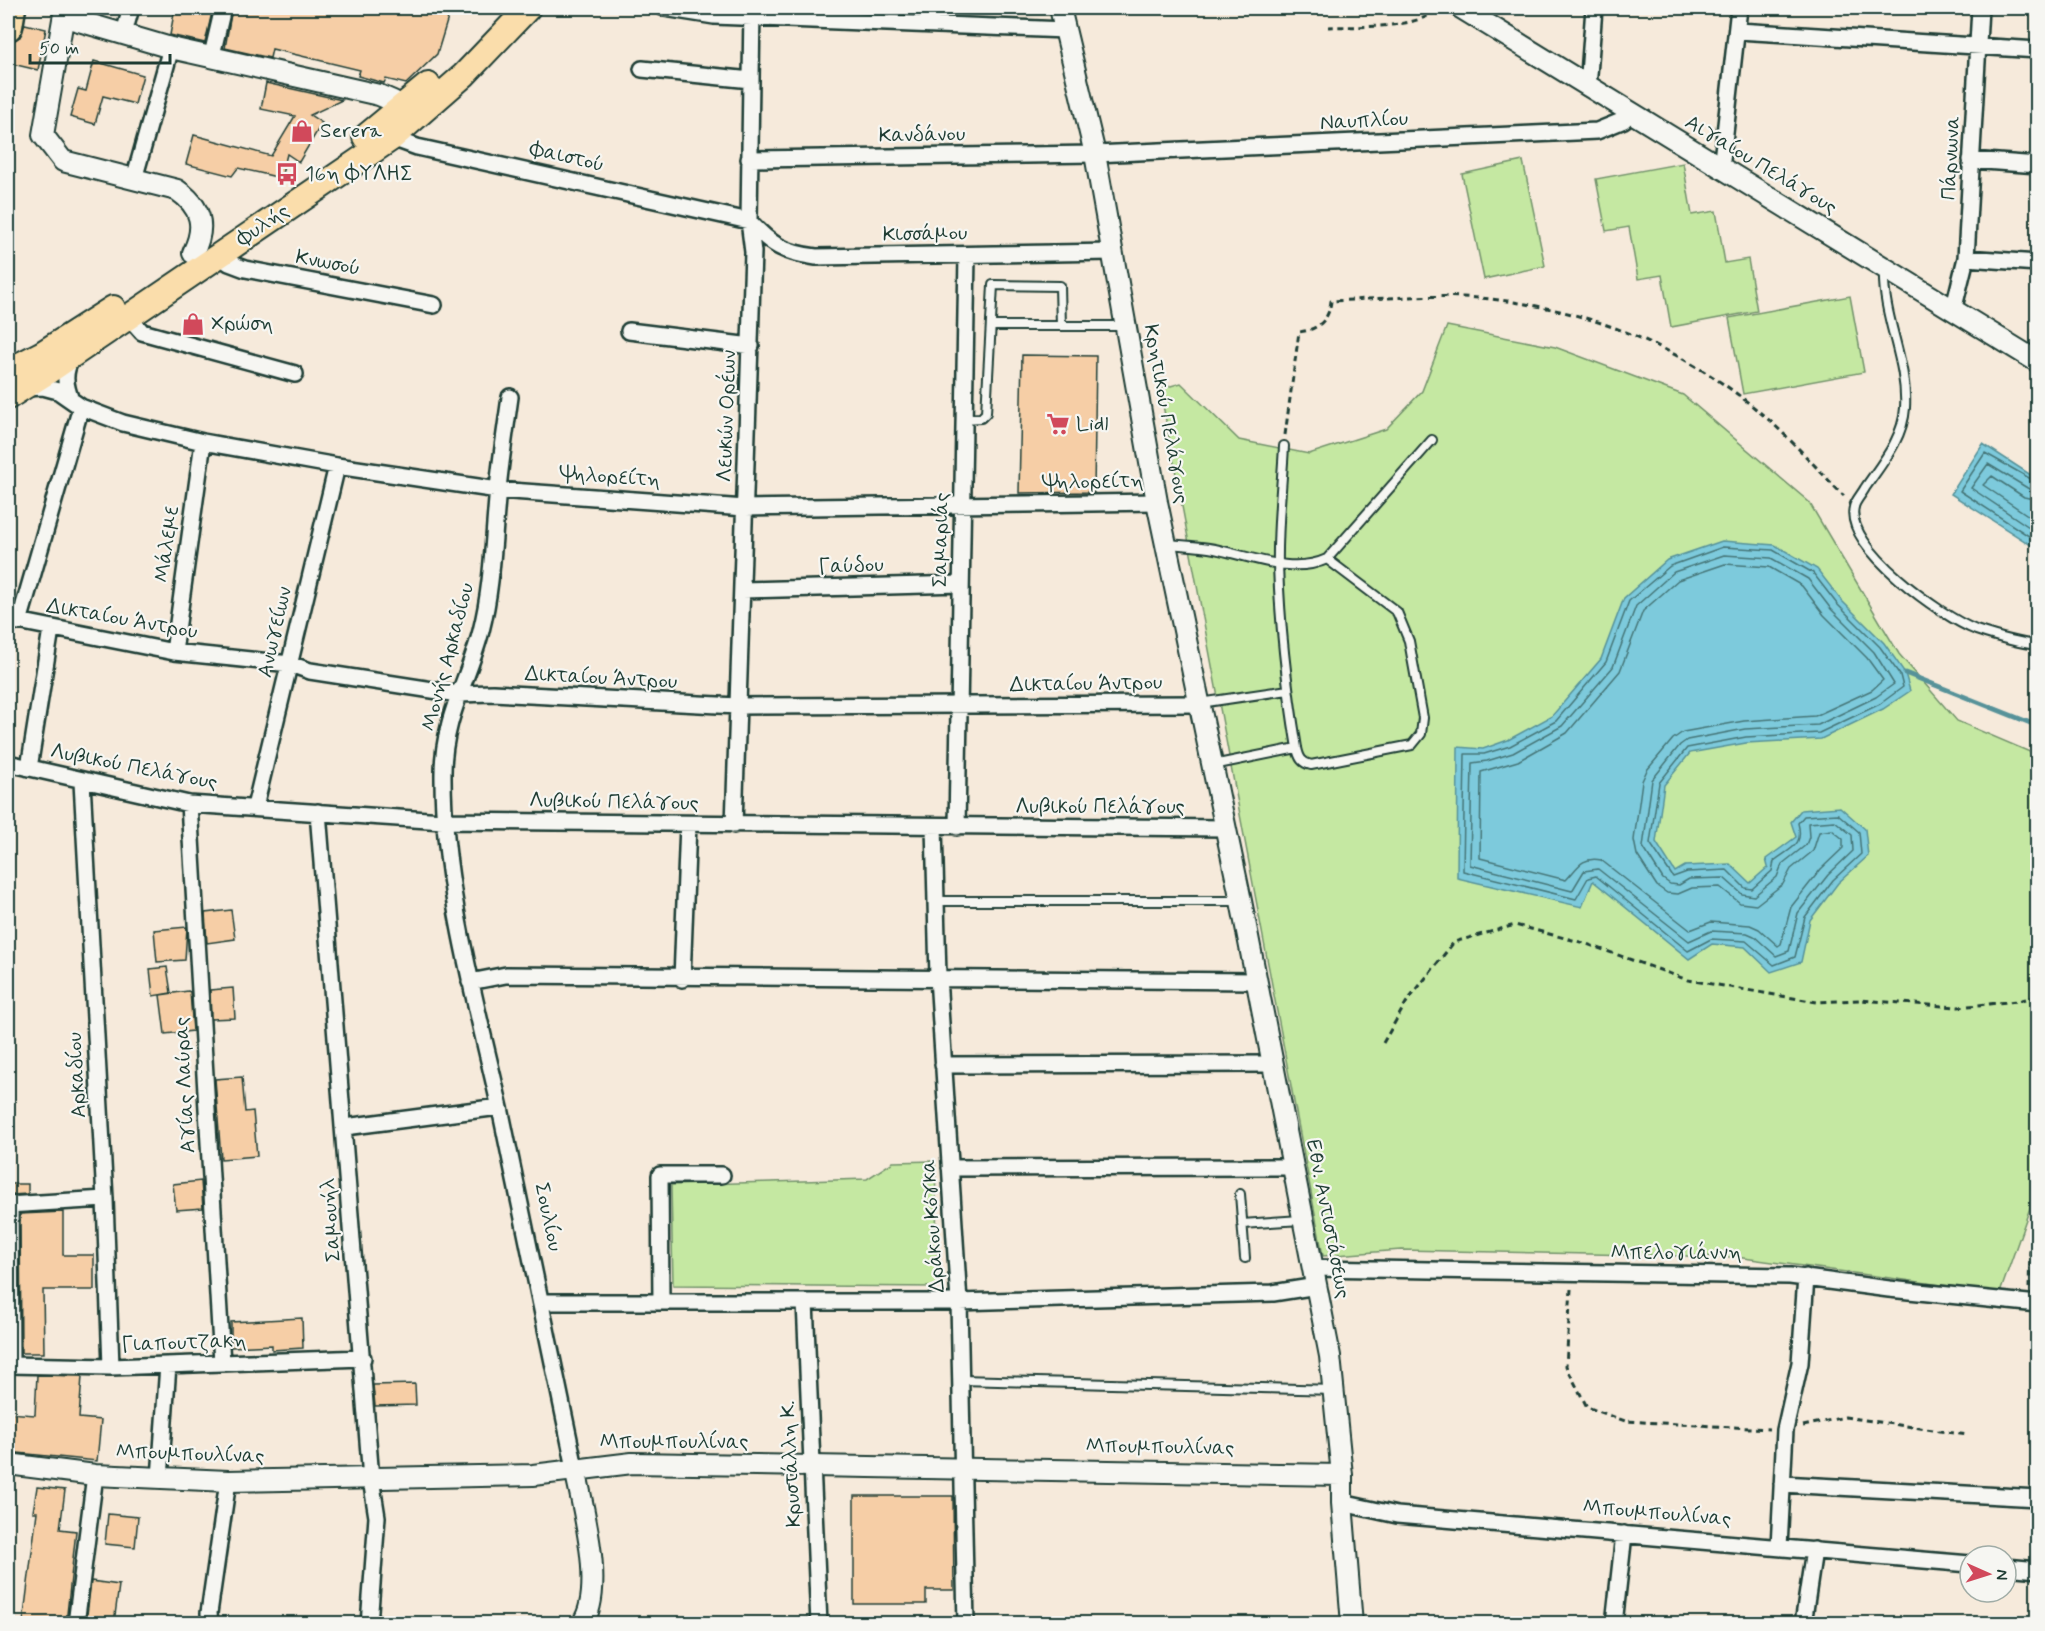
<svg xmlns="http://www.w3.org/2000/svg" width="2045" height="1631" font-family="Mynerve,sans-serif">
  <rect width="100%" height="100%" fill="#f6eadb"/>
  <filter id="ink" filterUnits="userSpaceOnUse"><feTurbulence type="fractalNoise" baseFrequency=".0167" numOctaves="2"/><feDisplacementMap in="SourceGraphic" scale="12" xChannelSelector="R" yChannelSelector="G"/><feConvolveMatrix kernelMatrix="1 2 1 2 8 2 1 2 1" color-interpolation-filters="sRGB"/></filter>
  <g filter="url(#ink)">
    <path fill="#c5e8a2" stroke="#72926b" stroke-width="1.5" d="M1523 161 1545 266 1484 279 1462 174Z
      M1683 163 1692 215 1716 211 1725 263 1748 259 1757 311 1671 327 1662 275 1638 279 1629 227 1606 231 1596 179Z
      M1850 296 1864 372 1743 394 1729 318Z
      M1447 326 1555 347 1683 395 1809 502 1899 654 1957 721 2037 755V1200L2031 1205 2000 1293 1736 1257 1401 1250 1323 1256 1160 389 1181 383 1239 440 1309 454 1386 429 1422 391Z
      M935 1161 938 1287 673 1285 671 1185 867 1179 893 1162Z"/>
    <path fill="#7dcadc" stroke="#579299" stroke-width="1.5" d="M1983 444 2037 479V549L1951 494Z
      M1722 541 1775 545 1817 569 1841 600 1884 643 1905 673 1910 691 1883 709 1821 739 1746 743 1690 753 1664 785 1656 842 1675 872 1685 866 1730 864 1750 883 1768 867 1766 859 1796 837 1791 822 1801 810 1840 807 1865 829 1868 856 1838 883 1810 920 1801 962 1771 972 1745 947 1712 944 1689 959 1593 881 1582 907 1457 878 1458 747 1483 749 1508 740 1552 716 1601 659 1624 598 1667 560Z"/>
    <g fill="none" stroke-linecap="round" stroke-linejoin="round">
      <path stroke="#457577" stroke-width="1.5" d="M2038 483 1985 453 1960 491 2038 542
        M2038 491 2029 489 1988 464 1971 488 2038 533
        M2038 500 2024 497 1992 476 1983 485 2038 522
        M1723 547 1773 550 1813 573 1837 604 1880 647 1900 675 1903 687 1880 704 1819 733 1746 737 1687 748 1659 783 1650 843 1673 877 1687 872 1727 870 1745 888 1752 889 1772 871 1774 861C1792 847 1804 846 1798 823L1804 816 1838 814 1859 832 1861 854 1833 880 1805 917 1795 957 1774 965 1746 941 1711 939 1688 951 1596 876 1588 878 1576 899 1463 871 1465 754H1484L1510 746 1556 721 1606 662 1629 601 1670 566Z
        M1724 555 1771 558 1808 579 1831 609 1874 652 1894 684 1876 697 1818 725 1745 729 1687 740 1680 745 1652 780 1643 847 1663 879 1670 884 1679 885 1689 879 1724 878 1742 894 1754 896 1777 877 1782 864 1806 845 1809 837 1808 823 1835 821 1852 835 1853 851 1828 875 1798 913 1789 951 1776 956 1754 936 1747 933 1711 931 1689 941 1598 869 1584 871 1572 891 1470 865 1472 763 1487 761 1513 753 1562 726 1613 667 1636 606 1674 572Z
        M1725 564 1769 567 1802 586 1824 615 1867 658 1883 680 1872 690 1815 716 1744 721 1683 732 1673 739 1647 770 1642 781 1634 840 1637 855 1657 886 1667 893 1678 894 1692 888 1720 887 1740 903 1756 905 1783 884 1791 869 1813 851 1819 832 1832 830 1843 839V848L1821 869 1791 907 1781 944 1778 946 1759 929 1750 925 1711 922 1690 930 1601 860C1581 856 1577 869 1566 880L1480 858 1481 772 1518 761 1567 733 1620 671 1643 611 1678 580Z"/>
      <path stroke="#579299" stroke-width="5" d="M1905 673 2038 726"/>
    </g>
    <path fill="#f6cea6" stroke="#1f3d34" stroke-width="1.5" d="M175 8H213L205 43 170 35Z
      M232 8H451L437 54 406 84 386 79 384 83 358 76 360 70 272 49 270 58 225 48Z
      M25 24 46 29 38 70 8 63V42L20 37Z
      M94 61 143 75 135 104 103 96 95 124 70 117 78 89 86 91Z
      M266 83 342 100 310 115 322 123 299 162 287 154 281 178 238 168 232 176 186 164 194 135 271 156 295 116 261 109Z
      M1022 355 1096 356 1094 492 1019 493Z
      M231 910 235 939 207 943 205 913Z
      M187 927 185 960 157 962 154 930Z
      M167 967 171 993 153 996 150 969Z
      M233 988 235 1018 211 1019 210 990Z
      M188 991 190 992 193 1031 165 1034 160 995Z
      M242 1077 245 1112 253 1111 257 1156 221 1159 215 1079Z
      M201 1181 203 1208 176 1210 173 1184Z
      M11 1184H28V1194L11 1195Z
      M63 1212V1255H94V1290H43L44 1353H21L20 1214Z
      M302 1318 303 1348 272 1350V1345L231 1347V1322Z
      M37 1375 82 1376 79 1418 101 1420 97 1461 8 1452V1413L35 1415Z
      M415 1384 416 1405 375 1406 373 1385Z
      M37 1487 65 1490 60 1529 76 1531 66 1623H23L37 1512H33Z
      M854 1496H953L954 1590H926V1604H854Z
      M108 1514 138 1517 135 1547 105 1544Z
      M91 1581 119 1585 114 1623H86Z"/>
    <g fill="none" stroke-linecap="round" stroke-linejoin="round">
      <g stroke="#1f3d34" stroke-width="12">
        <path id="service" d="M1884 270C1882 317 1908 361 1905 408 1903 439 1882 463 1865 488 1862 494 1855 501 1854 507 1844 547 1942 617 1976 630 1994 636 2018 643 2038 645
          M991 326H1125
          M964 419 981 418 986 413 993 285 1060 286 1061 326
          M1284 446C1282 485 1277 526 1278 565 1280 627 1287 688 1297 748 1299 758 1302 763 1311 765L1412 745 1421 734 1423 718 1409 641 1397 612 1327 559
          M1167 544C1181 545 1195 546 1209 548 1246 554 1290 576 1327 559L1432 440
          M1200 703 1288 690
          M1213 765 1297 748
          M935 901H1240
          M1240 1194 1245 1258
          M1242 1224 1301 1220
          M961 1380 1334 1390"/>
      </g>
      <g stroke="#1f3d34" stroke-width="20">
        <path id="minor" d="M664 8 714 16 1066 30
          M1738 31 2038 50
          M124 33 131 8
          M212 55 223 8
          M642 69 751 80
          M1588 88 1594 8
          M388 133 392 138 417 147 749 221C771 245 784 253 816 257L1113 252
          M749 159 1095 154 1597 131 1624 120 1628 112
          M1971 160 2038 165
          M1721 169 1739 8
          M134 179 171 48
          M218 255 229 263 245 269 434 305
          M1966 258 2038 263
          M1953 311 1966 258 1980 8
          M128 316 142 332 295 374
          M629 331 751 346
          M26 388 43 387 58 391 81 407 123 423 203 442 337 466 498 490 745 508 1157 502
          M510 397C506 427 501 458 498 489 493 537 493 584 481 631 468 681 443 718 443 773 442 882 476 1002 500 1108 526 1228 551 1348 575 1468
          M71 400C65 385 63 372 72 358
          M742 590 961 584
          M8 619 174 652 290 664 310 671 458 694 493 693 737 706 1199 704
          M19 622 81 407
          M174 652 203 442
          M8 763 189 804 443 821 1225 828
          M29 768 51 629
          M82 782 105 1199 111 1367
          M189 804 222 1363
          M255 807 337 466
          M318 812 371 1479 377 1517 369 1624
          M734 825 753 252 749 221 752 8
          M934 826 938 977 959 1302 966 1624
          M957 827 967 255
          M682 979 688 824
          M470 982 506 975 1256 981
          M943 1065 1273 1064
          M345 1127 499 1107
          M950 1168 1292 1167
          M8 1205 105 1199
          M10 1205 11 1365
          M1313 1268 1790 1276 1889 1289 2038 1304
          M542 1302H959L1273 1293 1317 1286
          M661 1302 660 1175H722
          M805 1302 819 1624
          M8 1365 111 1367 363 1358
          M160 1478 168 1365
          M1782 1484 2038 1498
          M1342 1503 1397 1515 1970 1564
          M1779 1547 1785 1430 1800 1363 1806 1277
          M2006 1567 2038 1570
          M76 1624 95 1475
          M210 1624 209 1613 228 1481
          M1614 1624 1624 1534
          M1803 1624 1814 1550"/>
      </g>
      <g stroke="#1f3d34" stroke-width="24">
        <path id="tertiary" d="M65 8 43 135 63 161 177 190C202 207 206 227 193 253
          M1060 8 1095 154 1157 502 1241 901 1330 1356 1342 1475V1503L1352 1624
          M1461 8 2038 362
          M65 17 171 48 379 95 393 101 406 122
          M8 1464 95 1475 228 1481 533 1475 632 1463 1342 1475
          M575 1468C582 1506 606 1590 582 1624"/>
      </g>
      <g stroke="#1f3d34" stroke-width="28">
        <path id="primary" d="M365 137 428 85
          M8 371 41 354 113 308
          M8 397 46 373 392 138 464 75 528 8"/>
      </g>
      <g stroke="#1f3d34" stroke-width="33">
        <path id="motorway" d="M8 26 11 8"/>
      </g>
      <path stroke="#1f3d34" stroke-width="3" stroke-dasharray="6 4.5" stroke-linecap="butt" d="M1328 27C1360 26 1416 30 1440 8
        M1285 435 1299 332C1318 330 1329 320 1331 301 1375 299 1420 295 1463 297 1569 302 1675 341 1756 409 1788 435 1815 467 1844 496
        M1383 1043 1406 1003 1454 942 1515 925 1584 943 1688 980 1817 1002 1860 1000 1958 1007 2018 1001 2038 996
        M2029 1288 2030 1249 2038 1231
        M1571 1289 1566 1366 1587 1407 1625 1421 1769 1429
        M1803 1426 1845 1417 1967 1435"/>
      <use href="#service" stroke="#f6f6f2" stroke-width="8"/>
      <use href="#minor" stroke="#f6f6f2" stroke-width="15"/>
      <use href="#tertiary" stroke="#f6f6f2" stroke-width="20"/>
      <use href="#primary" stroke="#faddab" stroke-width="24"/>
      <use href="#motorway" stroke="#faddab" stroke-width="28"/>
    </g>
  </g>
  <defs>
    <g id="shop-bare" transform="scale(1.8)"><path d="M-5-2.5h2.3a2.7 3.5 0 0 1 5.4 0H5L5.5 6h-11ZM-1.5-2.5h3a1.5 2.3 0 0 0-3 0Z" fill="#d1495b" stroke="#f6f6f2" stroke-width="2.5" paint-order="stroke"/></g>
    <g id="bus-bare" transform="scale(1.8)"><path d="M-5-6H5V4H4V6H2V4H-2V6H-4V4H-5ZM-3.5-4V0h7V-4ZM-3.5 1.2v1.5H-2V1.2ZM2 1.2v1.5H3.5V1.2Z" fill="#d1495b" stroke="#f6f6f2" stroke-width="2.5" paint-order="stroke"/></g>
    <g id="supermarket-bare" transform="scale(1.8)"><path d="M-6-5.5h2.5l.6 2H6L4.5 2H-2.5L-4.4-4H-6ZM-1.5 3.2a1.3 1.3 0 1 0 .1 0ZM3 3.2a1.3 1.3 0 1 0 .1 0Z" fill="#d1495b" stroke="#f6f6f2" stroke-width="2.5" paint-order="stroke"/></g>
  </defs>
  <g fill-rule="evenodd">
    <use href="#shop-bare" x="302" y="131"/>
    <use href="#bus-bare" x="287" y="174"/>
    <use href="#shop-bare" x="193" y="324"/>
    <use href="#supermarket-bare" x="1058" y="424"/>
  </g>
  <g text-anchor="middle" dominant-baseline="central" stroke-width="4.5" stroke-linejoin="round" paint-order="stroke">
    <g font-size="21" fill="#1f3d34" stroke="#f6f6f2">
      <text transform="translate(1364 121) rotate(-3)">Ναυπλίου</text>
      <text transform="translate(922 135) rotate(-1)">Κανδάνου</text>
      <text transform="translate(567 157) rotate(13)">Φαιστού</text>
      <text transform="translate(1951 158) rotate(-87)">Πάρνωνα</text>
      <text transform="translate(1761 165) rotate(31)">Αιγαίου Πελάγους</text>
      <text transform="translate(263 225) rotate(-34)">Φυλής</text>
      <text transform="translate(925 234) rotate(-1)">Κισσάμου</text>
      <text transform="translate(328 263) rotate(11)">Κνωσού</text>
      <text transform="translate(1166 414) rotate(80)">Κρητικού Πελάγους</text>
      <text transform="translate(727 416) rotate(-88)">Λευκών Ορέων</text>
      <text transform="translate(610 477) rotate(4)">Ψηλορείτη</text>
      <text transform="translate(1093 482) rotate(-1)">Ψηλορείτη</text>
      <text transform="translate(941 540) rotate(-89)">Σαμαριάς</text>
      <text transform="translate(167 544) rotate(-82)">Μάλεμε</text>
      <text transform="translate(851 566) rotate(-2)">Γαύδου</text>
      <text transform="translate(122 619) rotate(10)">Δικταίου Άντρου</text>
      <text transform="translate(275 632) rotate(-77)">Ανωγείων</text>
      <text transform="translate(448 657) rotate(-75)">Μονής Αρκαδίου</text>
      <text transform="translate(601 678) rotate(3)">Δικταίου Άντρου</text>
      <text transform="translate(1086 684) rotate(-1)">Δικταίου Άντρου</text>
      <text transform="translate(134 767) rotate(11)">Λυβικού Πελάγους</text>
      <text transform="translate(614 802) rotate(1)">Λυβικού Πελάγους</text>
      <text x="1100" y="807">Λυβικού Πελάγους</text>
      <text transform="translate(77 1075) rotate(-93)">Αρκαδίου</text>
      <text transform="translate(185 1085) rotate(-93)">Αγίας Λαύρας</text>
      <text transform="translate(548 1217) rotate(78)">Σουλίου</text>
      <text transform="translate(1328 1219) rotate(79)">Εθν. Αντιστάσεως</text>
      <text transform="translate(331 1220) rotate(-94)">Σαμουήλ</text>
      <text transform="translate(933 1226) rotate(-94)">Δράκου Κόγκα</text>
      <text x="1676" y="1253">Μπελογιάννη</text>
      <text transform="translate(184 1343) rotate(-2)">Γιαπουτζακη</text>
      <text x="674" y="1442">Μπουμπουλίνας</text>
      <text transform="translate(1160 1447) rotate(1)">Μπουμπουλίνας</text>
      <text transform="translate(190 1454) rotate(2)">Μπουμπουλίνας</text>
      <text transform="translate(791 1464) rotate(-93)">Κρυστάλλη Κ.</text>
      <text transform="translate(1657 1513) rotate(5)">Μπουμπουλίνας</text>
    </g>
    <g font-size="21" fill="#1f3d34" stroke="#f6f6f2" text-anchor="start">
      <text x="320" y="131">Serera</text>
      <text x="305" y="174">16η ΦΥΛΗΣ</text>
      <text x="211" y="324">Χρώση</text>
      <text x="1076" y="424">Lidl</text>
    </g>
  </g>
  <rect width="2045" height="1631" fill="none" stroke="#f6f6f2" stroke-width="30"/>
  <rect x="15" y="15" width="2015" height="1601" fill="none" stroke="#1f3d34" stroke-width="2" filter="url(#ink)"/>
  <g transform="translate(1988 1574) rotate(93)"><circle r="28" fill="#f6f6f2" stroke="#a0aca6" stroke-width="1.5"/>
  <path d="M0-4.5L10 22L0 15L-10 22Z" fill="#d1495b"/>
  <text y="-9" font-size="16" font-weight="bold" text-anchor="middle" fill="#1f3d34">N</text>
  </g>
  <path d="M30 54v9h140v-9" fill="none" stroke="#1f3d34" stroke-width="3"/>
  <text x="39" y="54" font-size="18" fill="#1f3d34" stroke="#f6f6f2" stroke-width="4.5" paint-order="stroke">50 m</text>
</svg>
